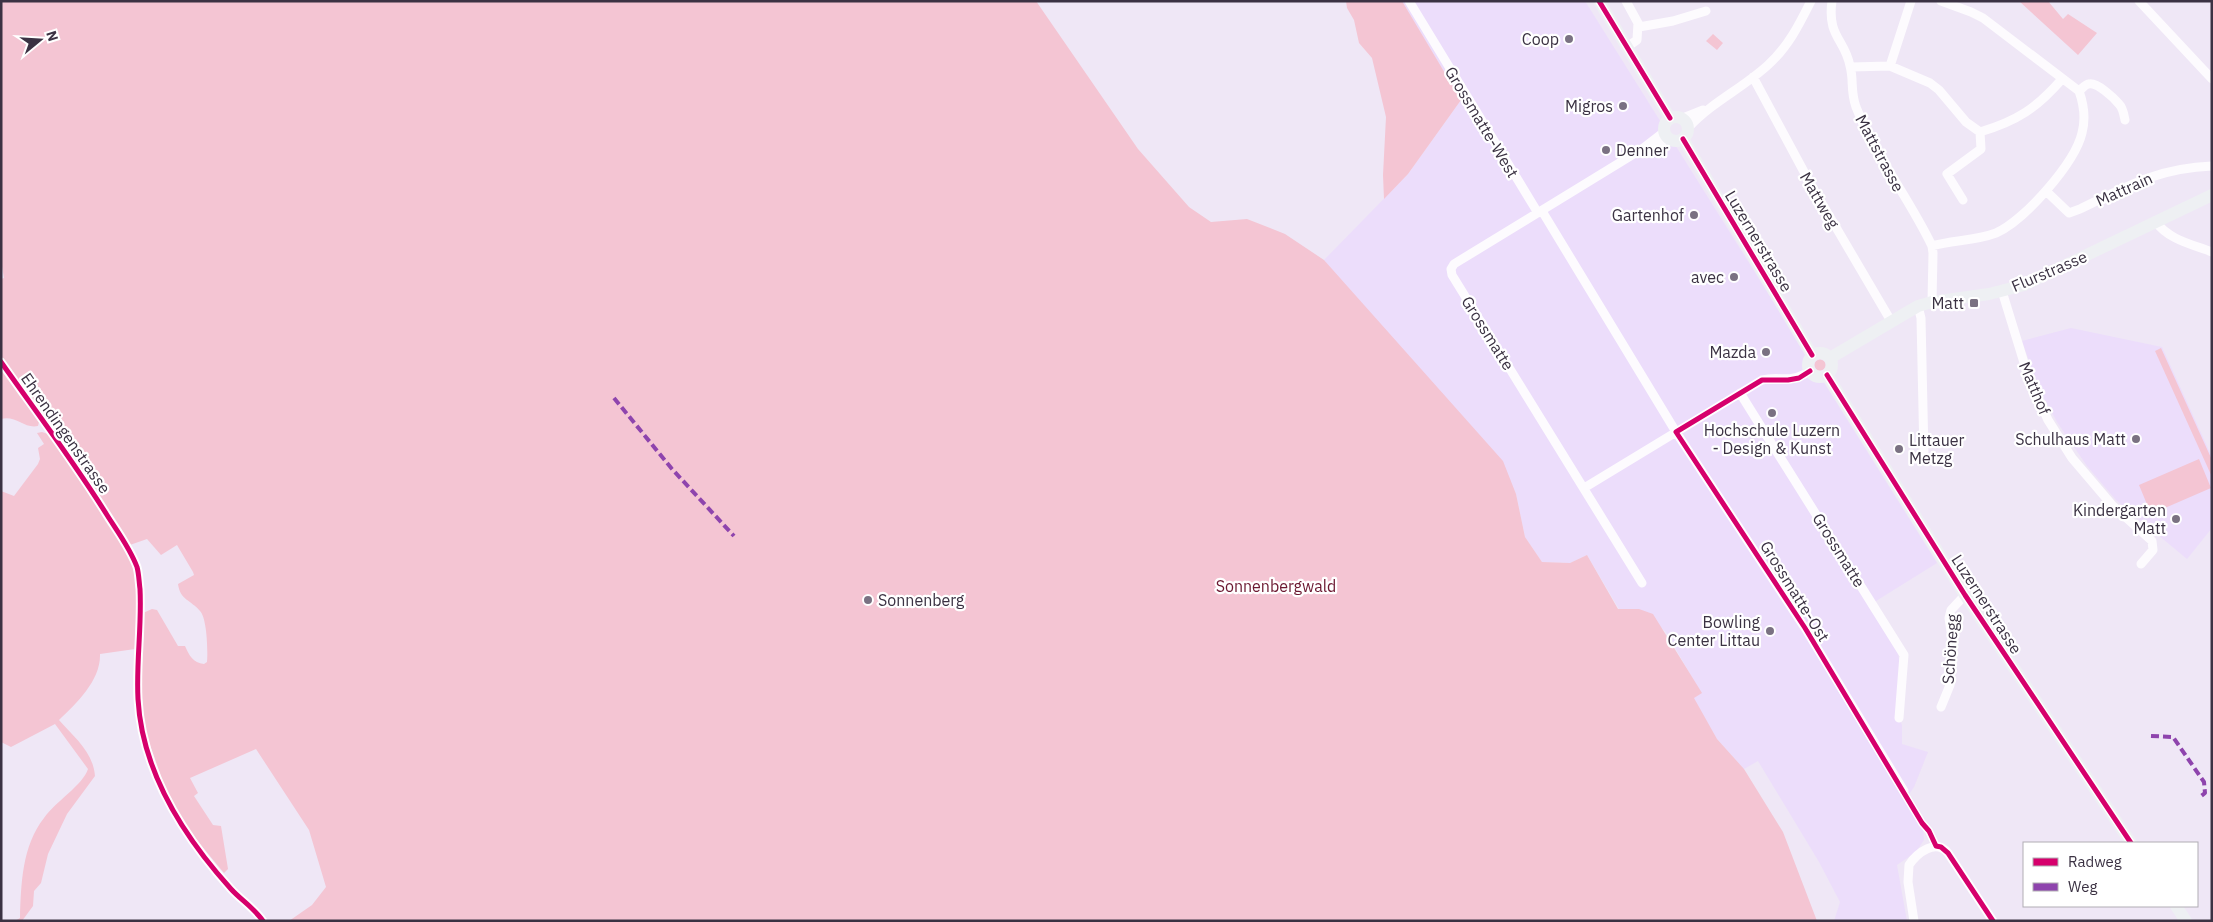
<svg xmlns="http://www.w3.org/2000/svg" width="2213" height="922" font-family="'IBM Plex Sans',sans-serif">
  <rect width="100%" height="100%" fill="#efe7f6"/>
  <path fill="#ecddfb" d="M1402 1H1585L1937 563 1868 606 1898 652 1900 668 1897 713 1902 725V744L1928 752 1914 787 1906 799 1923 827 1924 840 1916 852 1897 865 1907 921H1834L1840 902 1819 862 1758 761 1744 769 1717 739 1693 698 1701 693 1666 632 1639 609H1619L1587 555 1570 563 1542 562 1525 537 1516 494 1513 487 1324 260 1408 174 1461 100Z
    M2071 328 2162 347 2212 457V528L2187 559 2116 500 2087 466 2057 422 2038 387 2022 341Z"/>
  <path fill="#f4c5d3" d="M1 1H1036L1138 149 1189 207 1211 222 1247 219 1285 234 1324 260 1503 461 1516 494 1525 537 1542 562 1570 563 1587 555 1618 609H1639L1653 614 1702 693 1694 698 1717 739 1744 769 1783 832 1817 921H289L312 905 326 887 309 830 256 749 190 778 198 793 194 796 213 825 221 826 228 869 224 873 185 826 163 782 144 728 141 682 143 613 152 609 157 610 178 646H185C189 655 193 663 204 664L207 662C208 651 207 618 200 611 191 600 180 600 178 584L194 575 193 572 177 545 161 555 147 539 127 546 1 359V279L4 278 1 261Z
    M1346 1H1402L1461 100 1408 174 1384 199 1383 175 1386 117 1372 58 1359 43 1354 20 1347 8Z
    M2019 1H2048L2063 19 2068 14 2097 33 2078 55Z
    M1713 34 1723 43 1717 50 1706 41Z
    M2161 348 2212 460V477L2155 351Z
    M1814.5 365a5.5 5.5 0 1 1 11 0a5.5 5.5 0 1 1-11 0Z
    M1 365 39 422 38 426C24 429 16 415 1 419Z
    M42 432 48 434 121 541 133 566 138 590 135 649 100 654C101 680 77 703 59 720 75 738 93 752 95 776L67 814 48 854 41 883 34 891 33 906 22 921H15L20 918C21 884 22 846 44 818 55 802 83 785 88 769L55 724 11 747 1 742V491L14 496 38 464 40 459 38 448 44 444 37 433Z
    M2199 459 2211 488 2151 514 2139 485Z"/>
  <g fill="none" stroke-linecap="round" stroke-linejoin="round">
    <path stroke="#fdfbfe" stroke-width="9" d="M1409 1 1538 213
      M1626 1 1638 23 1637 40 1627 47
      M1832 1C1827 37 1845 39 1850 66 1854 80 1850 90 1856 107 1876 157 1909 198 1932 246L1933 253 1932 302
      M1941 1 1971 12 1983 18 2079 91
      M2139 1 2212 79
      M1639 27 1673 21 1706 11
      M1890 66 1911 1
      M1851 67 1890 66 1930 83 1939 90 1966 122 1980 132C2017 121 2037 108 2062 79
      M1753 77 1810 183 1891 321
      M1683 118 1703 110
      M1689 127C1712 102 1743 88 1768 65 1788 47 1799 25 1811 1
      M1647 147 1669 139
      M2046 191 2069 213 2080 209C2127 186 2159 168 2212 166
      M1963 200 1947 174 1981 149 1980 132
      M1542 211 1676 432 1805 628 1904 791
      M2155 221C2169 240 2191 244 2212 252
      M1932 246C1953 240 1975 241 1996 233 2024 221 2075 163 2082 133 2086 118 2084 105 2079 91 2082 89 2085 84 2089 84 2097 82 2114 98 2119 104 2123 108 2124 115 2125 120
      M2002 291 2029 379 2048 420 2072 458 2112 505 2152 541 2153 550 2141 564
      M1918 306 1921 318 1924 455
      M1 362C37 413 74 462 107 515 117 531 130 548 137 567 139 574 139 582 140 589 142 626 136 662 138 699 142 771 184 837 231 889 241 900 254 908 263 921
      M1740 393 1904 655 1899 718
      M1584 488 1762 380C1783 375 1787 385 1810 371
      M1642 583 1452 275 1451 269 1454 264 1642 149 1664 132
      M1941 707 1950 685 1952 638 1949 618 1951 610 1965 595
      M1914 921 1908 882 1909 865C1917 853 1936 838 1948 853L1993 921"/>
    <path stroke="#eef0f3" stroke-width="12" d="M1599 1 1670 118
      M1664 129a12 12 0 1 1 24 0a12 12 0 1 1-24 0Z
      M1683 139 1812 355
      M1808 365a12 12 0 1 1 24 0a12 12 0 1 1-24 0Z
      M1830 358 1918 306 1932 302 1989 294 2024 285 2212 195
      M1827 375 1965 595 2131 843
      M2176 906 2186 921"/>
    <path stroke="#8e44ad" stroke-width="4" stroke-dasharray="8 4" stroke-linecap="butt" d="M614 398 672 469 734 536
      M2151 736 2173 737 2204 782 2205 793 2200 797"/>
    <g stroke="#fff" stroke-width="8">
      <path id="cycleway" d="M1599 1 1670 118
        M1683 139 1812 355
        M1 362C37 413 74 462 107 515 117 531 130 548 137 567 139 574 139 582 140 589 142 626 136 662 138 699 142 771 184 837 231 889 241 900 254 908 263 921
        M1810 371 1799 378 1788 380H1762L1676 432 1805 628 1922 823 1929 831 1936 846 1941 847 1948 853 1993 921
        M1827 375 1965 595 2131 843"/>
    </g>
    <use href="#cycleway" stroke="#d6006c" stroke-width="5"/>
  </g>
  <g fill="#7a7182" stroke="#fff" stroke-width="2">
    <circle cx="1569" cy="39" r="5"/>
    <circle cx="1623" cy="106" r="5"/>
    <circle cx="1606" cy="150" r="5"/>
    <circle cx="1694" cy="215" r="5"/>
    <circle cx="1734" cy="277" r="5"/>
    <rect x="1969" y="298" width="10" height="10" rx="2.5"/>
    <circle cx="1766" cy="352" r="5"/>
    <circle cx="1772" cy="413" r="5"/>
    <circle cx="2136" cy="439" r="5"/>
    <circle cx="1899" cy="449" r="5"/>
    <circle cx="2176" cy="519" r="5"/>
    <circle cx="868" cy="600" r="5"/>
    <circle cx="1770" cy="631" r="5"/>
  </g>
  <g text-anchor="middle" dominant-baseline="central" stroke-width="4.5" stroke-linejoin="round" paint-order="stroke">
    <g font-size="16" fill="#3b3243" stroke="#fff" text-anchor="end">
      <text x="1559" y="39">Coop</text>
      <text x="1613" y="106">Migros</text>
      <text x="1616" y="150" text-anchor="start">Denner</text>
      <text x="1684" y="215">Gartenhof</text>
      <text x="1724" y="277">avec</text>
      <text x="1964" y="303">Matt</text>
      <text x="1756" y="352">Mazda</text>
      <text x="1772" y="430" text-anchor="middle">Hochschule Luzern<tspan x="1772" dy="18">- Design &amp; Kunst</tspan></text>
      <text x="2126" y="439">Schulhaus Matt</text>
      <text x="1909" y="440" text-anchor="start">Littauer<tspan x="1909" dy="18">Metzg</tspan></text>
      <text x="2166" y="510">Kindergarten<tspan x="2166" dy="18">Matt</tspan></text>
      <text x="878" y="600" text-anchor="start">Sonnenberg</text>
      <text x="1760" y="622">Bowling<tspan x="1760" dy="18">Center Littau</tspan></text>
    </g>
    <g font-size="16" fill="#3b3243" stroke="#fff">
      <text transform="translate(1482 122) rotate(59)">Grossmatte-West</text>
      <text transform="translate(1880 153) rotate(62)">Mattstrasse</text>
      <text transform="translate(2124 189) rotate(-24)">Mattrain</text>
      <text transform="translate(1820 200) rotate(60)">Mattweg</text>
      <text transform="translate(1759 241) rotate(59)">Luzernerstrasse</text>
      <text transform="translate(2049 271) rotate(-23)">Flurstrasse</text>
      <text transform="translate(1488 333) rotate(58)">Grossmatte</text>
      <text transform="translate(2035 388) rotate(67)">Matthof</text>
      <text transform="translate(66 433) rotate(55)">Ehrendingenstrasse</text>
      <text transform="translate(1839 550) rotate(58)">Grossmatte</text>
      <text transform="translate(1795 591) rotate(58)">Grossmatte-Ost</text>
      <text transform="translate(1987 604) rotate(57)">Luzernerstrasse</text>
      <text transform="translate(1950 649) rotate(-86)">Schönegg</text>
    </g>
    <g font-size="16" fill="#6b1730" stroke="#fff">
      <text x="1276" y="586">Sonnenbergwald</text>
    </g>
  </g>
  <rect width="2213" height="922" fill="none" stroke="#3b3243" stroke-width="5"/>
  <rect x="2023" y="842" width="175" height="65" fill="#ffffff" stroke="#b1adb4"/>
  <rect x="2033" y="858" width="25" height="8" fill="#d6006c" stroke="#b1adb4"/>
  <text x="2068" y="867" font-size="15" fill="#3b3243">Radweg</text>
  <rect x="2033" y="883" width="25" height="8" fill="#8e44ad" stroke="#b1adb4"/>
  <text x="2068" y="892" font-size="15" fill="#3b3243">Weg</text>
  <g transform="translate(40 40) rotate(72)" stroke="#ffffff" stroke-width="4" paint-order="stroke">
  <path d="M0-4L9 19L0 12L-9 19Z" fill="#3b3243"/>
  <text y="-8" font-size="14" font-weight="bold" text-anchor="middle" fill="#3b3243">N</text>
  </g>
</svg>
